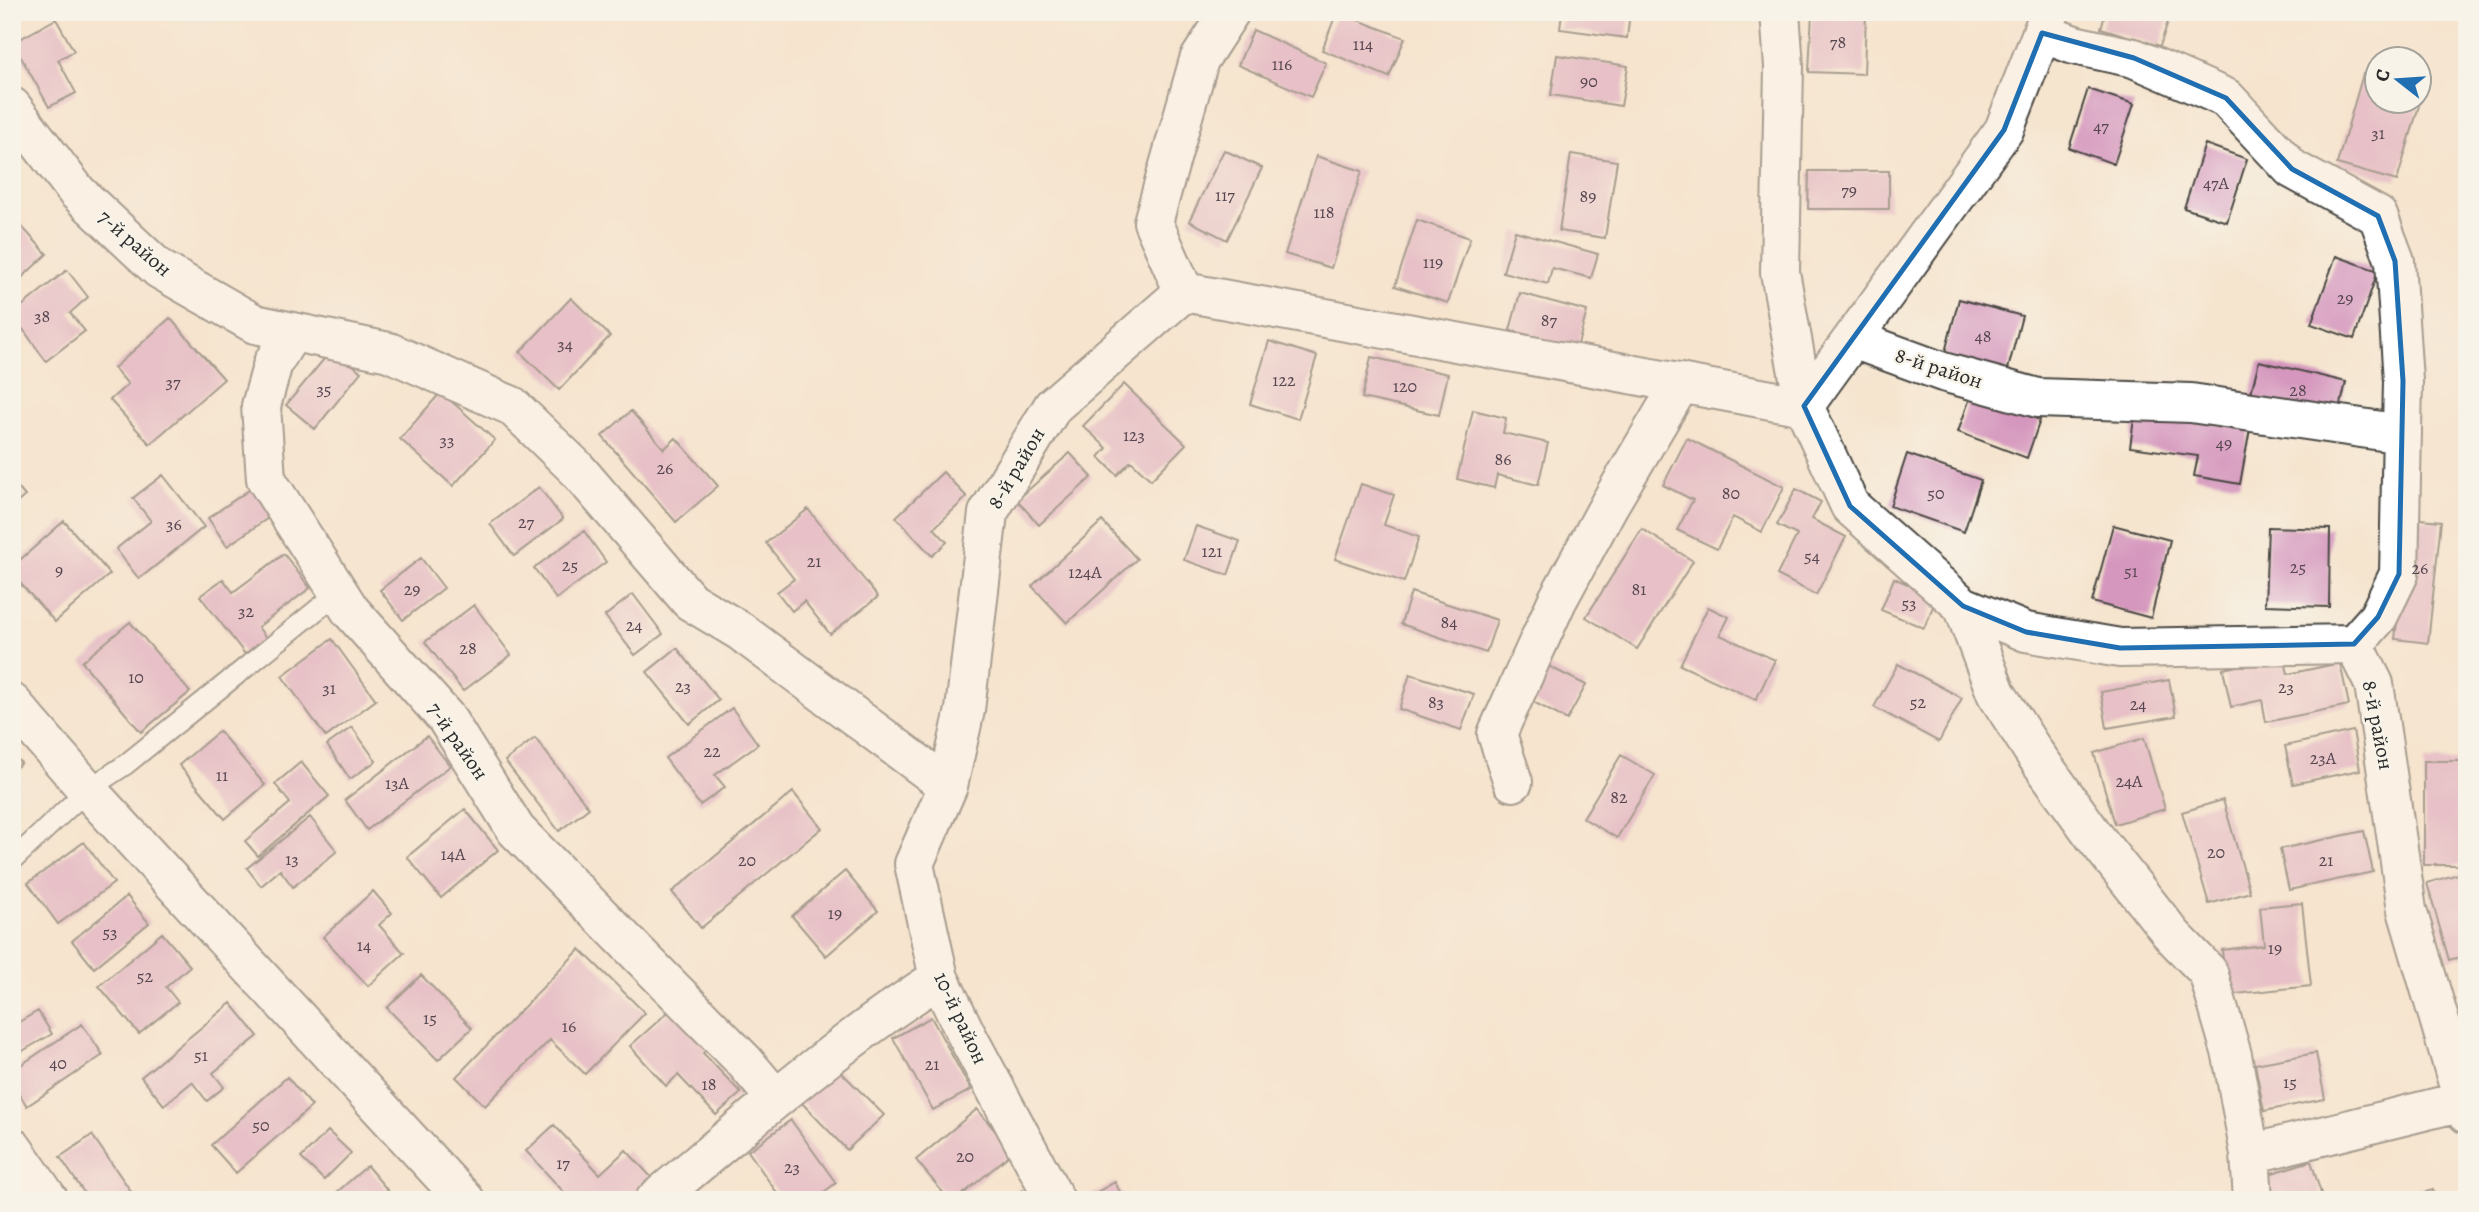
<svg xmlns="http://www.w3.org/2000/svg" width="2479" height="1212" font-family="Alegreya,serif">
  <rect width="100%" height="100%" fill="#f7f3e8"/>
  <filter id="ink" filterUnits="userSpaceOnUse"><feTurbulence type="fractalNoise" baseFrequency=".0143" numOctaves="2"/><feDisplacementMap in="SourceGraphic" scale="14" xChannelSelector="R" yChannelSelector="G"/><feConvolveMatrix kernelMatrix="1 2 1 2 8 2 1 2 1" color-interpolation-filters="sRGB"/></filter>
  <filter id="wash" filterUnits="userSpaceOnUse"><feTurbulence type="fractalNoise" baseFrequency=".00686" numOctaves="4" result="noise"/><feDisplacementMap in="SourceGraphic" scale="28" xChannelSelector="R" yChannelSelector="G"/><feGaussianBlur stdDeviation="1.57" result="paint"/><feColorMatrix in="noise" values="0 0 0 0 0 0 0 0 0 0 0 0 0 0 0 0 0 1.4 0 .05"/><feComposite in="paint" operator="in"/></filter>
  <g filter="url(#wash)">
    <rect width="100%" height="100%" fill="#f5e4ce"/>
    <g id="blocks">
      <path fill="#d597be" d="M1337 12 1405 38 1389 77 1322 50Z
        M1562 12H1630L1627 38 1560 29Z
        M1812 12H1866L1864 74 1809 72Z
        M2106 12H2171L2160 46 2101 28Z
        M56 19 74 51 58 60 76 93 49 107 13 43Z
        M1253 30 1326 63 1311 97 1238 65Z
        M1557 55 1628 66 1621 106 1551 95Z
        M2363 74 2378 78V102H2420L2397 181 2337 164Z
        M2088 89 2134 104 2114 164 2069 148Z
        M2205 144 2247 159 2227 222 2184 208Z
        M1224 150 1262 168 1227 240 1189 221Z
        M1571 154 1617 161 1605 238 1559 231Z
        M1316 156 1362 171 1331 268 1285 254Z
        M1809 171H1889V209H1808Z
        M12 216 47 254 12 287Z
        M1417 220 1470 238 1448 303 1395 286Z
        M1515 231 1598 254 1591 278 1552 268 1548 284 1503 272Z
        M2336 256 2378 271 2354 339 2311 324Z
        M67 270 88 297 70 313 85 331 46 361 12 314Z
        M1520 293 1587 311 1577 348 1510 330Z
        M571 298 610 336 559 390 520 352Z
        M1959 299 2022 316 2007 373 1944 356Z
        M170 318 224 379 150 444 110 400 128 384 114 368Z
        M1269 341 1317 356 1298 419 1250 404Z
        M333 348 361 372 315 429 286 405Z
        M1371 357 1448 374 1439 415 1362 398Z
        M2259 361 2346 382 2338 418 2250 397Z
        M1124 384 1186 444 1151 480 1131 461 1117 475 1099 457 1107 448 1083 426Z
        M441 392 495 440 453 486 400 439Z
        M1971 395 2040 420 2027 458 1958 432Z
        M1473 410 1506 418 1503 433 1548 443 1538 485 1497 475 1494 488 1457 479Z
        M631 411 664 449 676 438 718 486 676 522 602 436Z
        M2135 412 2250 429 2240 484 2194 476 2198 456 2130 447Z
        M1687 438 1784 487 1762 532 1733 517 1717 549 1677 530 1693 500 1663 485Z
        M1070 453 1092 477 1039 525 1017 500Z
        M1907 454 1981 480 1964 532 1890 506Z
        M943 472 967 497 934 528 947 542 932 556 896 517Z
        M163 475 204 527 139 579 116 549 151 521 133 498Z
        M12 481 25 496 12 507Z
        M1361 484 1394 495 1384 525 1419 537 1404 582 1335 559Z
        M255 486 274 514 227 546 208 518Z
        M539 487 563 519 514 556 490 524Z
        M1796 489 1821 502 1812 519 1846 537 1816 595 1777 575 1797 535 1777 525Z
        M808 509 878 597 830 634 804 601 792 611 777 592 794 579 766 543Z
        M2409 518 2441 521 2428 643 2395 639Z
        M64 521 110 574 55 622 12 574V567Z
        M1102 521 1137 559 1067 623 1032 586Z
        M2113 525 2170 540 2151 618 2092 602Z
        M1196 526 1240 541 1228 575 1184 560Z
        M2268 527 2330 529 2329 607 2265 605Z
        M1642 529 1693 561 1637 649 1586 617Z
        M584 531 606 562 556 599 534 568Z
        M284 554 310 588 258 627 266 638 245 654 200 596 223 579 233 592Z
        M421 558 444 588 403 620 380 590Z
        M1894 578 1937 597 1924 628 1881 610Z
        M1411 592 1497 620 1486 653 1401 624Z
        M633 594 663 634 635 655 605 616Z
        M474 605 511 655 463 691 425 642Z
        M1708 607 1729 617 1720 635 1775 660 1756 700 1680 665Z
        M130 622 190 692 141 732 82 662Z
        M332 639 376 700 326 737 282 676Z
        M677 648 719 700 689 724 647 672Z
        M2284 656 2288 674 2340 663 2349 705 2266 722 2262 700 2231 707 2223 669Z
        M1898 664 1962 698 1939 742 1874 707Z
        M1546 665 1586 685 1567 720 1528 699Z
        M1410 674 1474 694 1461 730 1399 709Z
        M2169 680 2176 716 2107 728 2101 692Z
        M732 708 758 744 715 775 725 787 700 805 665 758Z
        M352 727 376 761 350 779 327 745Z
        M219 731 265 785 225 819 179 765Z
        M2353 731 2360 770 2293 784 2285 746Z
        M427 736 450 766 367 830 345 800Z
        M535 738 589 808 559 831 505 761Z
        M2144 738 2165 809 2115 824 2094 753Z
        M12 754 21 763 12 771Z
        M1621 755 1655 775 1617 838 1583 818Z
        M2424 761H2464V865H2424Z
        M301 762 329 796 258 856 245 841 290 803 275 784Z
        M793 792 822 828 701 928 672 892Z
        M2223 800 2250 892 2209 904 2182 812Z
        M465 809 498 850 441 898 407 857Z
        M310 817 337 851 293 887 280 870 261 886 247 868Z
        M2364 831 2373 872 2289 890 2280 849Z
        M84 842 114 883 58 924 28 883Z
        M845 871 878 911 826 956 792 916Z
        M2465 872 2467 955 2449 960 2427 883Z
        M373 891 392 913 379 925 404 953 368 986 323 937Z
        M127 896 149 923 94 968 72 941Z
        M2302 903 2311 986 2227 995 2222 950 2264 945 2260 907Z
        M162 933 190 966 166 987 178 1002 139 1034 99 986Z
        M580 949 645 1013 585 1074 550 1040 485 1106 456 1077Z
        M421 975 472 1028 438 1060 387 1008Z
        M231 1003 258 1036 213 1073 224 1087 207 1101 192 1082 164 1105 141 1077Z
        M676 1005 712 1045 703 1053 741 1093 716 1115 678 1075 666 1086 630 1046Z
        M38 1011 52 1034 12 1057V1026Z
        M931 1017 971 1090 933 1110 893 1038Z
        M82 1024 103 1055 27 1106 12 1083V1071Z
        M2316 1053 2325 1099 2264 1111 2255 1064Z
        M837 1068 884 1115 847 1150 801 1102Z
        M287 1077 312 1106 236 1173 211 1145Z
        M977 1109 1013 1152 956 1200H949L916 1160Z
        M791 1120 836 1183 813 1200H782L748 1151Z
        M554 1125 600 1174 626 1150 654 1180 634 1200H571L526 1151Z
        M328 1131 351 1153 324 1180 301 1158Z
        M92 1135 137 1200H89L60 1157Z
        M2311 1161 2323 1200H2265L2259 1177Z
        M367 1166 396 1200H344L337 1192Z
        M1115 1182 1124 1200H1083Z
        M1023 1190 1031 1200H1010Z
        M2433 1190 2435 1200H2400V1199Z"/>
    </g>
  </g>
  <g filter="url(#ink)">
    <use href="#blocks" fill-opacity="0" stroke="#494743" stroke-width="2"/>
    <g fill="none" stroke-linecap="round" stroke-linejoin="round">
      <g stroke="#494743" stroke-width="23">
        <path id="lane" d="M12 861 87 790 125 765 339 592"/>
      </g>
      <g stroke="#494743" stroke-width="42">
        <path id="street" d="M2050 12 2004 130 1804 406 1850 506 1963 606 1996 693 2035 754 2094 836 2173 936 2208 972 2232 1055 2250 1154 2253 1200
          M2042 33 2074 45 2134 58 2226 98 2292 169 2378 216 2395 261 2403 381 2399 574 2378 617 2354 644
          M12 107 77 192 159 269 255 324 389 352 512 406 576 468 690 601 740 631 948 786
          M1184 292 1153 222 1199 60 1230 12
          M292 332 273 363 261 406 266 479 350 610 446 718 516 830 744 1061 776 1099
          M1853 339 1943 372 2038 398 2191 403 2402 434
          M1963 606 2026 632 2120 648 2354 644 2374 684 2407 910 2467 1114
          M1513 782 1497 734 1557 601 1609 505 1681 383
          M12 1147 49 1200
          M2250 1154 2463 1101
          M655 1200C747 1123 838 1043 939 978
          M1055 1200 966 1034 939 978 914 864 948 786 965 710 988 513 1053 406 1184 292 1804 406 1780 272 1784 67 1780 12"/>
      </g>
      <g stroke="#494743" stroke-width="42">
        <path id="secondary" d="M12 703 84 786 465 1200"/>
      </g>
      <use href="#lane" stroke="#fff" stroke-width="19"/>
      <use href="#street" stroke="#fff" stroke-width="38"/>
      <use href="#secondary" stroke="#fff" stroke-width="38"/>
    </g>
  </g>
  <path d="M0 0H2479V1212H0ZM2042 33 2134 58 2226 98 2292 169 2378 216 2395 261 2403 381 2399 574 2378 617 2354 644 2120 648 2026 632 1963 606 1850 506 1804 406 2004 130Z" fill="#f5e4ce" fill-opacity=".55" fill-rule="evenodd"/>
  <path fill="none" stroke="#1f6fb2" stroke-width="5" stroke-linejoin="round" d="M2042 33 2134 58 2226 98 2292 169 2378 216 2395 261 2403 381 2399 574 2378 617 2354 644 2120 648 2026 632 1963 606 1850 506 1804 406 2004 130Z"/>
  <g text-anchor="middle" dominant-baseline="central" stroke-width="5" stroke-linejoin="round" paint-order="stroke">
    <g font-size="18" fill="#564650">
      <text x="1838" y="42">78</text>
      <text x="1363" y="44">114</text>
      <text x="1282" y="64">116</text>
      <text x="1589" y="81">90</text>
      <text x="2101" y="126">47</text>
      <text x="2378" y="133">31</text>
      <text x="2216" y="183">47А</text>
      <text x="1849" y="190">79</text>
      <text x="1225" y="195">117</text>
      <text x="1588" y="196">89</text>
      <text x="1324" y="212">118</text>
      <text x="1433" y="262">119</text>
      <text x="2345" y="298">29</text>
      <text x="42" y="316">38</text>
      <text x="1549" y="320">87</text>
      <text x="1983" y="336">48</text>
      <text x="565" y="344">34</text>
      <text x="1284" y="380">122</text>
      <text x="173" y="382">37</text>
      <text x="1405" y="386">120</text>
      <text x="324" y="389">35</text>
      <text x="2298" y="390">28</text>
      <text x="1134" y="435">123</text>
      <text x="447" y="440">33</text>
      <text x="2224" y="443">49</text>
      <text x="1503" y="459">86</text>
      <text x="665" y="468">26</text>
      <text x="1731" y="493">80</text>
      <text x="1936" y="493">50</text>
      <text x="526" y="522">27</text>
      <text x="174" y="524">36</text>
      <text x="1212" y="551">121</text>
      <text x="1812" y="556">54</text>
      <text x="814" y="561">21</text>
      <text x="570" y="565">25</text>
      <text x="2298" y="567">25</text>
      <text x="2420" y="568">26</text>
      <text x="59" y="570">9</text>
      <text x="2131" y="571">51</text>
      <text x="1085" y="572">124А</text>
      <text x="412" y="589">29</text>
      <text x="1639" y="589">81</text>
      <text x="1909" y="603">53</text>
      <text x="246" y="611">32</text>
      <text x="1449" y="622">84</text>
      <text x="634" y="625">24</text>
      <text x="468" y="648">28</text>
      <text x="136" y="677">10</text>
      <text x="683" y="686">23</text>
      <text x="2286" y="687">23</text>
      <text x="329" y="688">31</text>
      <text x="1436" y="702">83</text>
      <text x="1918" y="702">52</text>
      <text x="2138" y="704">24</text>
      <text x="712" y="751">22</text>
      <text x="2323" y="758">23А</text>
      <text x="222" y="775">11</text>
      <text x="2129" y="781">24А</text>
      <text x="397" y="783">13А</text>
      <text x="1619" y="797">82</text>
      <text x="2216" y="852">20</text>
      <text x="453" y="854">14А</text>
      <text x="292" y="859">13</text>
      <text x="747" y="860">20</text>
      <text x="2326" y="860">21</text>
      <text x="835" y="913">19</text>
      <text x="110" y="932">53</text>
      <text x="364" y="945">14</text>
      <text x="2275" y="948">19</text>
      <text x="145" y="976">52</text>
      <text x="430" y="1018">15</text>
      <text x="569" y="1026">16</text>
      <text x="201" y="1055">51</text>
      <text x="58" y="1063">40</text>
      <text x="932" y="1064">21</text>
      <text x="2290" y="1082">15</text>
      <text x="709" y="1084">18</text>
      <text x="261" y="1125">50</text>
      <text x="965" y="1156">20</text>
      <text x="563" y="1163">17</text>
      <text x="792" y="1167">23</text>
    </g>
    <g font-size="21" fill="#2b2b2b" stroke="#f7f3e8">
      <text transform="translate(135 243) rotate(41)">7-й район</text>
      <text transform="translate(1939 368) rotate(18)">8-й район</text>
      <text transform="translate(1016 468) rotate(-59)">8-й район</text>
      <text transform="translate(2378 725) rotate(79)">8-й район</text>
      <text transform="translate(458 741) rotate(55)">7-й район</text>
      <text transform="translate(961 1018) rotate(65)">10-й район</text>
    </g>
  </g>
  <rect width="2479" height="1212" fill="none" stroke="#f7f3e8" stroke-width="42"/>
  <g transform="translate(2398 80) rotate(287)"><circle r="33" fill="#f7f3e8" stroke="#a5a39c" stroke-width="2"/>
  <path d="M0-5L12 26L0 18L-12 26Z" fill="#1f6fb2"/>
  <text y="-10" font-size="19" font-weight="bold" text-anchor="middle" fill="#2b2b2b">С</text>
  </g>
</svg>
